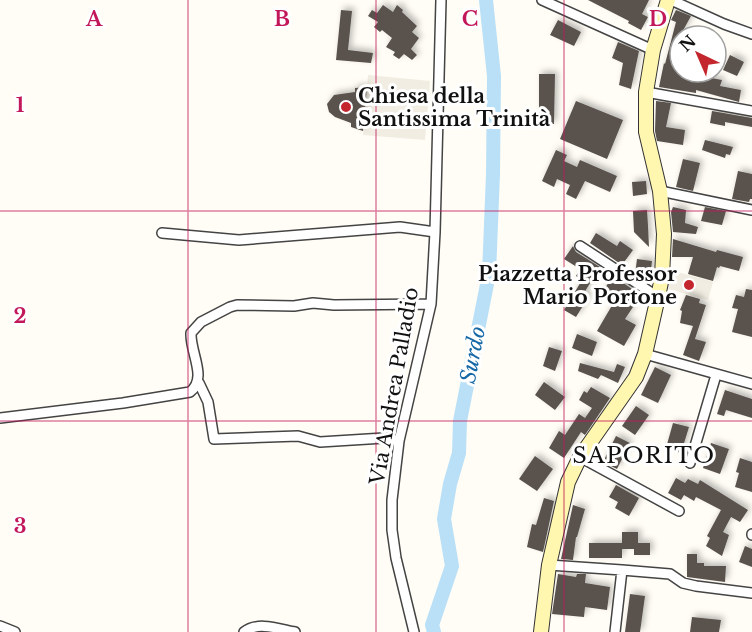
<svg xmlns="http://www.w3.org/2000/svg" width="752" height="632" font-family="'Libre Baskerville',serif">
  <defs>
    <filter id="shadow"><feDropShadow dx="3" dy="-3" stdDeviation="3" flood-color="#0004"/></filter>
  </defs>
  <rect width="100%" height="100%" fill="#fffdf5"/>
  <path fill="#f1ede2" d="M368 75 430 81 425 140 363 135Z
    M667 269 713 282 708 300 665 288Z"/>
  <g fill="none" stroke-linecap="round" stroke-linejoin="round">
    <path stroke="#b9e0f7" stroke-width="14" d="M434 632 432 625 452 566 444 519 450 484 459 453 460 421 489 274 493 174 494 76 486 0"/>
  </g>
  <path fill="#5a524d" filter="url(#shadow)" d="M588 0H649L642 14 648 17 641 30 628 23 629 21Z
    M383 5 393 12 397 5 403 10 402 12 417 26 412 32 419 38 411 49 417 55 412 60 404 54 399 59 393 55 395 52 386 47 392 38 382 30 380 32 374 27 378 22 368 16 372 10 377 13Z
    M341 10 352 11 348 50 373 53 371 63 336 60Z
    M676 10 691 16 680 36V72L722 80 720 86 741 90 739 102 696 90V93L659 87 664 63 665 64 676 22 671 20Z
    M558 20 581 32 574 46 550 35Z
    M618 42 639 51 631 89 619 85 623 63 612 58Z
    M730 55 744 62 737 76 723 70Z
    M539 74H555L554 124 539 123Z
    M367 87 363 131 351 127V123L335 117 329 112 327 104 334 95 355 92V88Z
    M576 101 623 120 607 159 560 139Z
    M656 101 671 103 666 127 685 130 683 145 657 141 655 131Z
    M712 111 752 118V127L725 122V126L710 123Z
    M705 140 733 147 730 155 726 154 725 158 702 150Z
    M556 150 567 155 564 161 577 167 580 160 617 176 610 192 585 181 576 199 566 194 570 185 557 179 554 187 542 181Z
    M683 159 700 163 693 191 676 187Z
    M738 171 752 174V199H750L749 202 732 199Z
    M646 181 647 194 633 196 632 182Z
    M673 207 686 210 685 223 698 227 696 234 673 232 671 212Z
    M705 207 726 211 722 225 701 221Z
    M647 210 648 226 649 247 634 232 633 211Z
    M596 233 617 246 620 241 633 250 622 265 590 243Z
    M673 239 716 252 717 250 743 257 739 271 720 266 719 268 717 267 713 281 688 274 693 257H672Z
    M573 246 576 252 600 267 584 293 589 296 576 317 564 310 582 280 576 276 580 269 564 259Z
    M637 259 652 261 650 279H642L635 274Z
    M613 276 641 295 625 319 636 325 624 346 597 331 614 302 601 294Z
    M746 289 752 290V337L732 332 738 309 732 308 736 295 744 297Z
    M686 295 700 299 699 303 706 305 695 339 706 342 699 361 683 355 693 326 680 323 682 311 680 310Z
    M577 334 597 342 592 356 572 348Z
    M549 347 562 351 555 371 543 366Z
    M580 363 614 372 617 364 625 367 618 383 601 375 598 379 578 371Z
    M655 367 671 375 658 403 641 395Z
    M544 382 565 397 555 410 535 395Z
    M591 387 610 398 585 435 581 432 564 458 549 448 559 431 565 435 579 414 585 418 592 408 579 400 584 391 587 393Z
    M725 390 752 399V418L726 410 724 416 717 414Z
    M636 406 649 415 635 435 622 426Z
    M673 423 689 427 681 453 666 448Z
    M616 436 630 443 617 469 603 462Z
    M711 443 729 449 720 474 703 468Z
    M535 456 553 469 537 491 519 479Z
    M740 458 752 462V492L735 487 739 473 736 472Z
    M676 478 685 483 688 479 698 484 700 480 748 510 740 522 731 517 723 532 729 535 722 556 706 546 710 538 707 536 721 510 696 497 694 501 684 495 681 500 668 493Z
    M616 485 639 498 629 516 615 508 618 502 609 497Z
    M544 498 554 501 543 552 527 547 532 524 536 525Z
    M573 505 585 509 577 537H576L573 560 561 559Z
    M622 532H638V543H650V555H634V549H622Z
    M589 543H622V558H589Z
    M745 546 752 549V567L739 562Z
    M687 554H697V563H704V566H726L725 582 687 577Z
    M558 574 576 577 577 574H586L585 583 610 587 607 610 585 607 584 617 552 614Z
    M630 594 645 596 640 632H625Z
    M692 617 721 620 719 632H690Z"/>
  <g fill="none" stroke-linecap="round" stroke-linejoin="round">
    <g stroke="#444" stroke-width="12">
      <path id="street" d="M542 0 653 50
        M671 0 724 24 752 34
        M646 92 752 111
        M660 191 752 210
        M162 233 239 240 400 227 435 232
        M580 246 658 297
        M645 354 752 384
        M199 383 208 402 214 439 298 436 320 442 384 438 399 441
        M0 418 123 403 190 392C208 378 190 353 191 333L201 322 230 307 237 305 294 306 313 303 334 305 431 304
        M580 457 679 511
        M690 463 716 375
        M752 535V534
        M549 565 622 570 615 632
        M622 570 670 574 683 583 696 586 752 593
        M0 626 15 632
        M244 632C258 621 279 629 295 632
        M414 632 396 558 392 530V500L399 441 431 304 435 232 441 0"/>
    </g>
    <g stroke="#333" stroke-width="16">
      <path id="secondary" d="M541 632 549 565 568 482 580 457 636 377 645 354 658 297 662 277 664 234 660 191 646 132V92L653 50 668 0"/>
    </g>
    <use href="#street" stroke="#fff" stroke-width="9"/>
    <use href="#secondary" stroke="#fff6b0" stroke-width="14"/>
  </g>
  <path fill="none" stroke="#c2185b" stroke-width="1.5" stroke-opacity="0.55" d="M188 0V632M376 0V632M564 0V632M0 211H752M0 421H752"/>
  <g fill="#c4262e" stroke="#fff" stroke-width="2">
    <circle cx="346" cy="107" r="6"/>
    <circle cx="689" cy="285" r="6"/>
  </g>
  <g text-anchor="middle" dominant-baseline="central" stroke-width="6" stroke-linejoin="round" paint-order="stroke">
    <g font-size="20" font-weight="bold" fill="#111" stroke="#fff" text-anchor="start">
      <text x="358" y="96">Chiesa della<tspan x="358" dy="23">Santissima Trinità</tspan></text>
      <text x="677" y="274" text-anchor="end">Piazzetta Professor<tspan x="677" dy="23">Mario Portone</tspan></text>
    </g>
    <g font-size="20" fill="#111" stroke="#fff">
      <text transform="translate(394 386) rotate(-80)">Via Andrea Palladio</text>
    </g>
    <g font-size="21" font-style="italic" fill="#1768a6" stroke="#fff">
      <text transform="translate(473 355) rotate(-79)">Surdo</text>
    </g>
    <g font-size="22" letter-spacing="1.5" fill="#111" stroke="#fff">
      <text x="644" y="455">SAPORITO</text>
    </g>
  </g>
  <g font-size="20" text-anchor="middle" font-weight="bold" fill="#c2185b" stroke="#fff" stroke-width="6" stroke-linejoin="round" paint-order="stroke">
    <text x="94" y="26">A</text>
    <text x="282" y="26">B</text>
    <text x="470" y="26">C</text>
    <text x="658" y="26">D</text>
    <text x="20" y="112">1</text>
    <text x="20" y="323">2</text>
    <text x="20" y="533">3</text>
  </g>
  <g transform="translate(698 54) rotate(316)"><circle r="28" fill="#ffffff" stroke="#a0a0a0" stroke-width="1.5"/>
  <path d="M0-4.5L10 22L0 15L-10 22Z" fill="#c4262e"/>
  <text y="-9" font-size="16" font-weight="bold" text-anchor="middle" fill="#111111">N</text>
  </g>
</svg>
